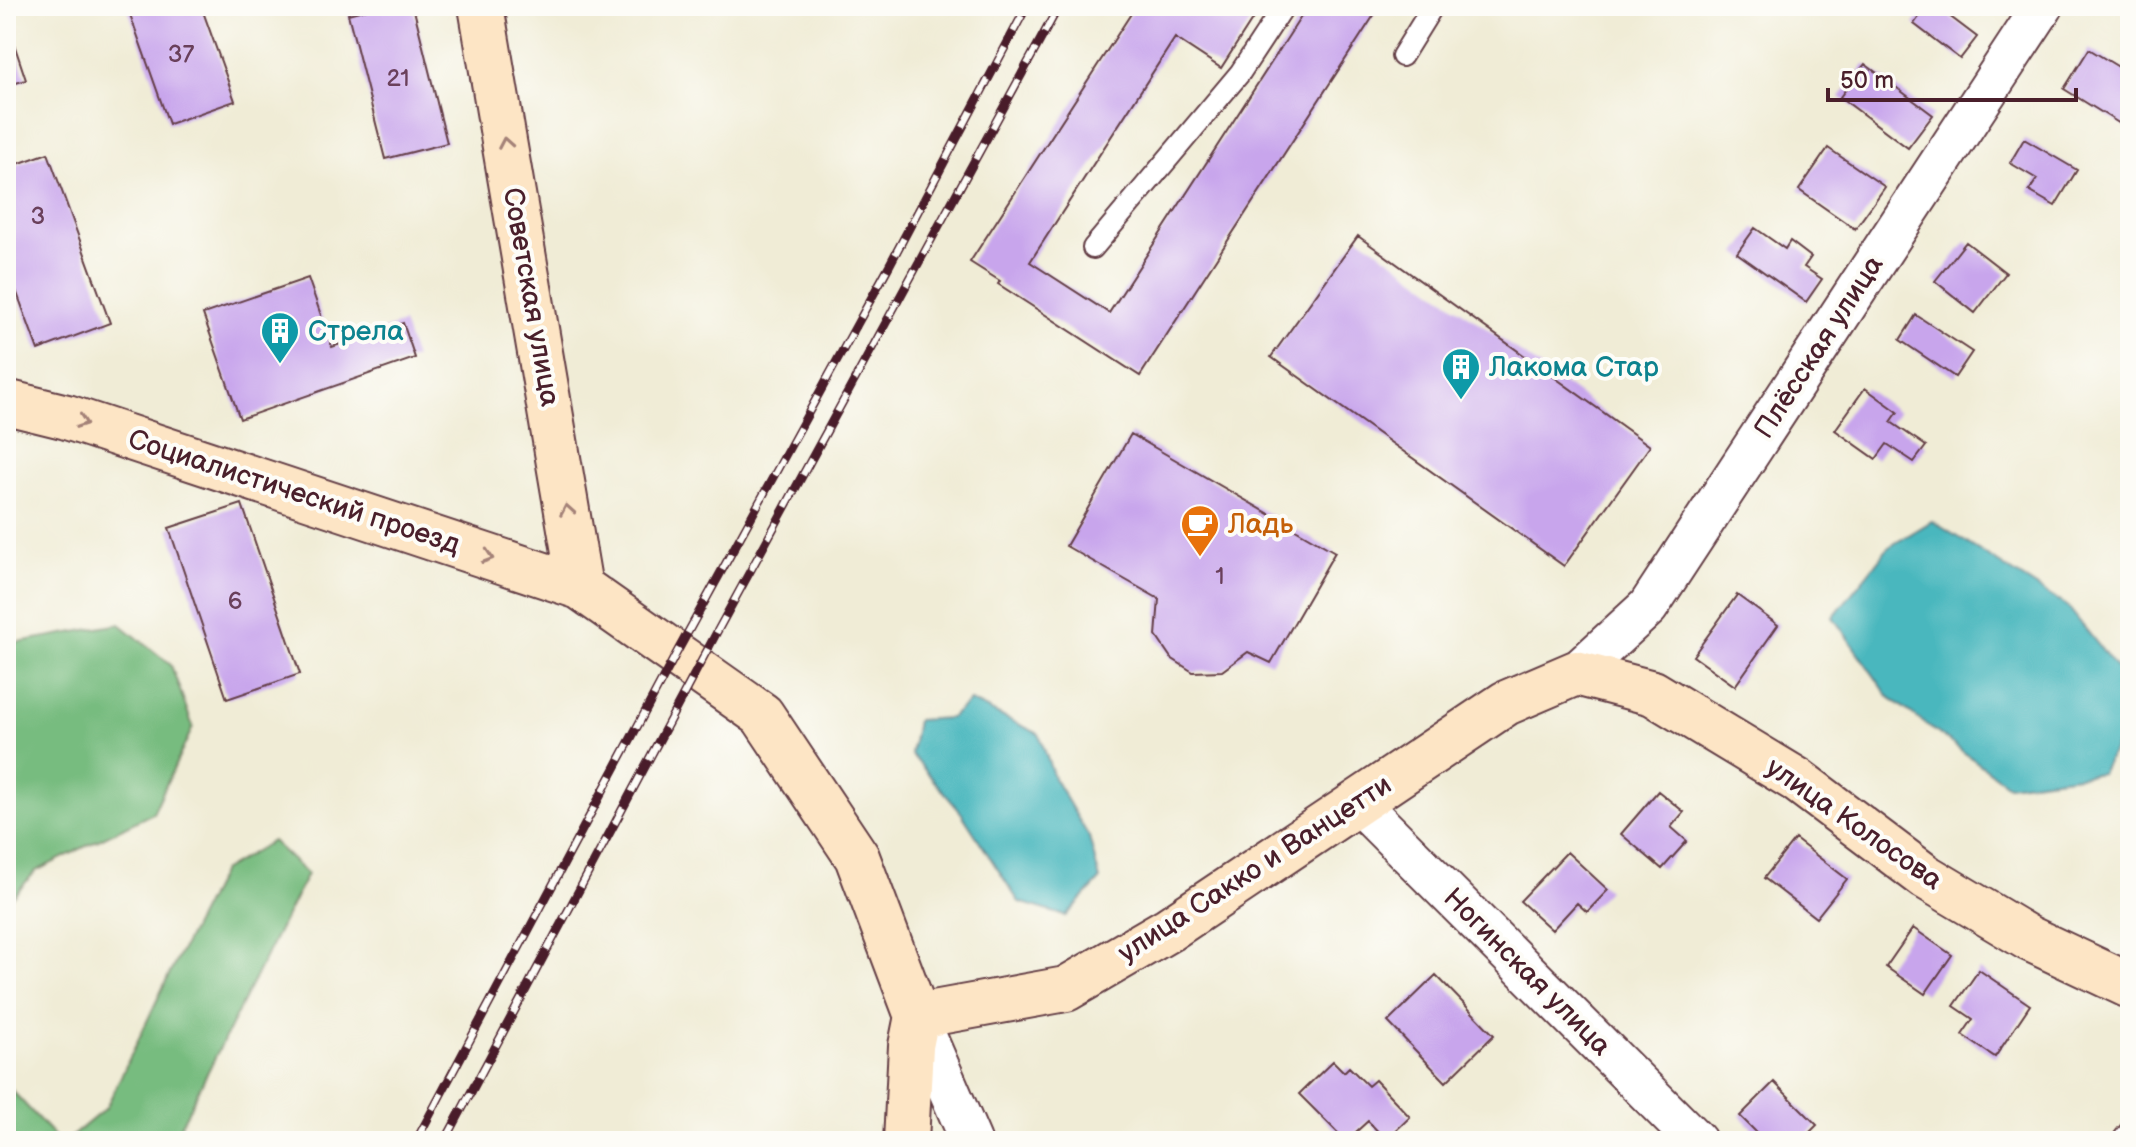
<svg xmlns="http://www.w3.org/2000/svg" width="2136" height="1147" font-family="'Balsamiq Sans',sans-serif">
  <rect width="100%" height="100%" fill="#fdfcf7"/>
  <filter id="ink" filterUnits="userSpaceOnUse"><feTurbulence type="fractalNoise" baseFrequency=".0125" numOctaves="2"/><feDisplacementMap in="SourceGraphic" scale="16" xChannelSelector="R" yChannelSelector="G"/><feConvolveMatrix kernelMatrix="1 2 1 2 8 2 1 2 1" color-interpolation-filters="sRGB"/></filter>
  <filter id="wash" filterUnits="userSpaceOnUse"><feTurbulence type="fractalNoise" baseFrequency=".006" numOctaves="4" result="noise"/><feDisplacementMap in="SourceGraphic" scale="32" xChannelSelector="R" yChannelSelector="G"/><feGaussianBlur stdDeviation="1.8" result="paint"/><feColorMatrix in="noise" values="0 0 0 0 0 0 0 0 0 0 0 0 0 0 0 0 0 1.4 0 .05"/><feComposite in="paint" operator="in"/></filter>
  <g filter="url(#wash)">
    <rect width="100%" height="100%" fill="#f0ecd6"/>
    <path fill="#77bc7f" stroke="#606e55" stroke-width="2" d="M120 624 171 665 193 727 153 813 36 871 6 904V644Z
      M272 841 307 874 173 1141H66L106 1108 167 979 222 871Z
      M6 1084 59 1141H6Z"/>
    <path fill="#48b7be" stroke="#496b74" stroke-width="2" d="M1932 521 2068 607 2130 685V719L2101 773 2008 785 1889 697 1833 617 1889 547Z
      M970 701 1039 734 1054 778 1089 837 1100 880 1066 916 1019 902 960 811 911 754 917 720 950 718Z"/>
    <g id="blocks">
      <path fill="#c8a5ec" d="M127 6H201L235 101 169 124Z
        M378 6H413L447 143 385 159 348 14Z
        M1136 6H1261L1221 68 1175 38 1030 262 1109 313 1308 6H1380L1140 376 998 284 1000 281 970 262Z
        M1927 6H1936L1977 37 1960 59 1914 24Z
        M6 20 26 80 6 86Z
        M2089 49 2130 74V130L2064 89Z
        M1865 64 1933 115 1908 148 1840 97Z
        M2024 139 2077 170 2055 206 2029 191 2037 179 2010 163Z
        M1828 148 1885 187 1855 229 1799 190Z
        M48 153 110 323 38 350 6 263V168Z
        M1755 228 1785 249 1790 241 1811 257 1804 267 1822 279 1806 302 1737 253Z
        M1358 236 1650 446 1564 566 1271 357Z
        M1966 242 2006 273 1975 313 1935 281Z
        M308 278 332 347 403 323 415 358 240 419 203 314Z
        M1916 315 1972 352 1955 377 1900 340Z
        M1865 388 1898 412 1891 422 1926 446 1914 462 1887 444 1876 459 1835 430Z
        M1131 434 1335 552 1271 663 1248 652 1222 671 1193 672 1171 658 1156 636 1159 599 1066 546Z
        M242 504 300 674 227 699 169 528Z
        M1737 595 1778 625 1735 686 1693 656Z
        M1658 791 1684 812 1671 827 1687 841 1662 869 1621 834Z
        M1795 839 1847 879 1816 918 1764 878Z
        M1567 852 1608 890 1587 912 1577 903 1552 930 1520 901Z
        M1913 928 1952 955 1925 994 1886 967Z
        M1979 970 2030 1005 1995 1057 1962 1035 1973 1019 1954 1006Z
        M1436 975 1494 1035 1446 1082 1388 1022Z
        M1333 1061 1344 1072 1349 1067 1368 1086 1375 1080 1410 1117 1386 1140 1368 1121 1346 1141 1299 1094Z
        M1774 1082 1817 1125 1801 1141H1765L1740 1116Z"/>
    </g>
  </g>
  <g filter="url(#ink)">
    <use href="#blocks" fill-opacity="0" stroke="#633e45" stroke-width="2"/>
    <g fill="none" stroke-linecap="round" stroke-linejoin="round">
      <g stroke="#633e45" stroke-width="24">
        <path id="lane" d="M1402 56 1433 6
          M1093 248 1240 73 1284 6
          M2122 1141 2130 1131"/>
      </g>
      <g stroke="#633e45" stroke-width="44">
        <path id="street" d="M1576 673 1648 607 2043 6
          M1358 803 1696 1141
          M917 1016 971 1141"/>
      </g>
      <g stroke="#633e45" stroke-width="48">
        <path id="secondary" d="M481 6 580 587
          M6 402 67 417 580 587 762 715 857 857 917 1016 911 1046 906 1141
          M917 1016 1066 989 1169 929 1506 703 1576 673 1653 693 1797 780 1926 877 2028 938 2130 986"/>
      </g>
      <use href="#lane" stroke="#fff" stroke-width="20"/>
      <use href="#street" stroke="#fff" stroke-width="40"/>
      <use href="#secondary" stroke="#fde5c5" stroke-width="44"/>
      <g stroke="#4a1f2b" stroke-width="9">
        <path id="rail" d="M416 1141 676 654 889 266 1027 6
          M445 1141 718 630 1059 6"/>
      </g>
      <use href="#rail" stroke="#fdfcf7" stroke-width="6" stroke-dasharray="18" stroke-linecap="butt"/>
    </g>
    <defs><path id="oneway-chevron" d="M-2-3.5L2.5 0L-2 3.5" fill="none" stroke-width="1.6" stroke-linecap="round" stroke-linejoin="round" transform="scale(2)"/></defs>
    <g stroke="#a48278">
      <use href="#oneway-chevron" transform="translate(505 143) rotate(-100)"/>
      <use href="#oneway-chevron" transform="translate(82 422) rotate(19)"/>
      <use href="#oneway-chevron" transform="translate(567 510) rotate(-100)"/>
      <use href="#oneway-chevron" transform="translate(488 557) rotate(18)"/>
    </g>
  </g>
  <defs>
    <g id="building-pin" transform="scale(2)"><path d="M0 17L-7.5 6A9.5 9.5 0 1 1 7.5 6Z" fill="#0f9aa8" stroke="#fdfcf7"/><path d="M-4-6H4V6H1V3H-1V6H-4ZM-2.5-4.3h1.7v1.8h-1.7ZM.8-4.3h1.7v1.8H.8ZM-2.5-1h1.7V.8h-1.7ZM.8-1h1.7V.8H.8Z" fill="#fff"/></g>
    <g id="cafe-pin" transform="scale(2)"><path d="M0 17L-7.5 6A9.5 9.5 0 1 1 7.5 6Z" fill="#e8710a" stroke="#fdfcf7"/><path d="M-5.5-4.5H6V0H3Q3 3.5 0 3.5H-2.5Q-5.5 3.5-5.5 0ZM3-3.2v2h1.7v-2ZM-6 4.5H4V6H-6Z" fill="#fff"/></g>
  </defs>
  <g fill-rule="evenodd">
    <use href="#building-pin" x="280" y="331"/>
    <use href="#building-pin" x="1461" y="367"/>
    <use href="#cafe-pin" x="1200" y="524"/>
  </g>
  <g text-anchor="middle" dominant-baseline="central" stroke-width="8" stroke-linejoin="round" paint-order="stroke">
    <g font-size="24" fill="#6a405b">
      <text x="181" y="54">37</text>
      <text x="398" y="78">21</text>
      <text x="38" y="216">3</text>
      <text x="1220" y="576">1</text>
      <text x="235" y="601">6</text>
    </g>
    <g font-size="28" fill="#4a1f2b" stroke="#fdfcf7">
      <text transform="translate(531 297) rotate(80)">Советская улица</text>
      <text transform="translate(1819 347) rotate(-57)">Плёсская улица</text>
      <text transform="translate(294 492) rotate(18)">Социалистический проезд</text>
      <text transform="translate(1854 824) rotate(35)">улица Колосова</text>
      <text transform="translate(1255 869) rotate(-33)">улица Сакко и Ванцетти</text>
      <text transform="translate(1527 972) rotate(45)">Ногинская улица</text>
    </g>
    <g font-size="28" fill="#0d838f" stroke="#fdfcf7" text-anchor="start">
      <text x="308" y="331">Стрела</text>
      <text x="1489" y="367">Лакома Стар</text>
    </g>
    <g font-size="28" fill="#c56008" stroke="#fdfcf7" text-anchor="start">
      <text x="1228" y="524">Ладь</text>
    </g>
  </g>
  <rect width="2136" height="1147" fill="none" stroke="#fdfcf7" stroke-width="32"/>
  <path d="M1828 88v12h248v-12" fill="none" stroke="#4a1f2b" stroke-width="4"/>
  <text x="1840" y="88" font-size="24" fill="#4a1f2b" stroke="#fdfcf7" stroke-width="6" paint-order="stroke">50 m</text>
</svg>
